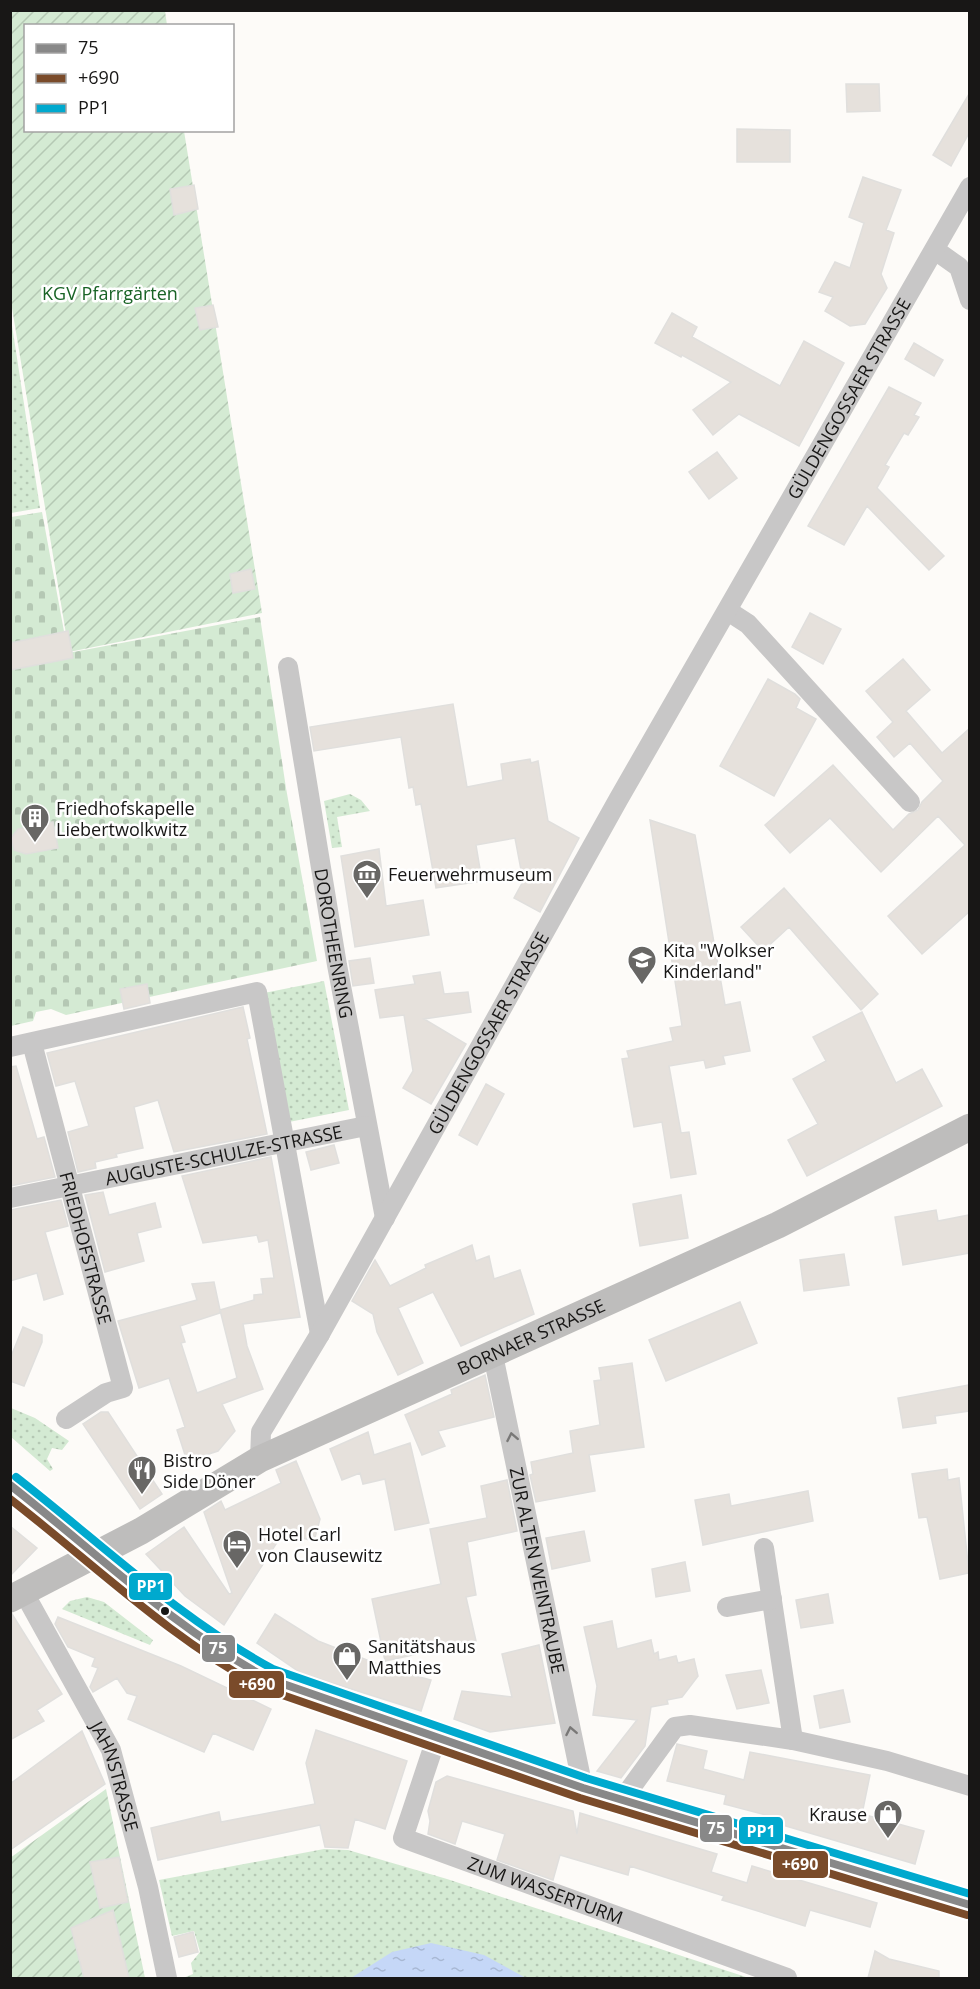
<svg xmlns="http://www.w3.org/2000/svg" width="980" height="1989" font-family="'Open Sans',sans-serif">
  <defs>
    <pattern id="grass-dots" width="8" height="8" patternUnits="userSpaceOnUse" patternTransform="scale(1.5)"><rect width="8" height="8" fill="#d4ead3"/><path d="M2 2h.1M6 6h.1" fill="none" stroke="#b5c8b4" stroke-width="1.8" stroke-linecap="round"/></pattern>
    <pattern id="cemetery-stones" width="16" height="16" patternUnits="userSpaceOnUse" patternTransform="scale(1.5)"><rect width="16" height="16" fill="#d4ead3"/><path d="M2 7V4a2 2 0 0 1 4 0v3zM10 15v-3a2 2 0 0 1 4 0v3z" fill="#b5c8b4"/></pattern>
    <pattern id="garden-furrows" width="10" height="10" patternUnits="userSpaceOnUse" patternTransform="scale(1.5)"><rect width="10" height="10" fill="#d4ead3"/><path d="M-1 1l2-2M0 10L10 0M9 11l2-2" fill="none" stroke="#b5c8b4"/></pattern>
    <pattern id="water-ripples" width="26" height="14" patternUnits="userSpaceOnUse" patternTransform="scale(1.5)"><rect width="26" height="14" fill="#c5d7f7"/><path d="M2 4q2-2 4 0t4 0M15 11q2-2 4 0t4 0" fill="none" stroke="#a8b8d3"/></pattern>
  </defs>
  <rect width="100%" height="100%" fill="#fdfbf8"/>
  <path fill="url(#grass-dots)" d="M11 319 40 508 11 513H10Z
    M350 794 361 800 370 811 337 817 342 847 332 848 324 801Z
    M324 981 349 1110 289 1122 264 993Z
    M11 1408 35 1418 69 1441 62 1450 52 1448 47 1459 53 1469 50 1471 11 1437Z
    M87 1597 104 1602 153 1640 150 1645 62 1609 70 1601Z
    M324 1849 348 1850 447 1879 749 1978H183L193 1974 191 1963 200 1952 194 1931 172 1936 159 1880Z"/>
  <path fill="url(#cemetery-stones)" d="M42 512 68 653 260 617 286 788 317 961 66 1015 51 1009 36 1012 33 1021 11 1026V517Z"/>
  <path fill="url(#garden-furrows)" d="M10 11H165L167 25 26 26V130L184 131 262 613 69 652 11 302Z
    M106 1789 145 1978H11L10 1858Z"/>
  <path fill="url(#water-ripples)" d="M431 1943 484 1955 526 1978H351L392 1952Z"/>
  <path fill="#e6e1dc" stroke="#e0dfdd" stroke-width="1.5" fill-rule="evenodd" d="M846 84H879L880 111 847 112Z
    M969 94V133L951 166 933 155Z
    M737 129 790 130V162H737Z
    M863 177 901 190 886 230 894 233 881 274 887 288 865 324 850 326 825 311 833 297 819 292 835 262 850 268 864 223 849 217Z
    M194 185 198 209 174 215 170 189Z
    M213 305 218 327 200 330 195 308Z
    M672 313 697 327 692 337 780 386 804 341 844 363 799 446 739 414 713 435 693 410 731 382 682 355 681 357 655 343Z
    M914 343 943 360 934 376 905 359Z
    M889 387 921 403 914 415 919 417 908 435 904 433 885 465 889 467 877 488 944 556 929 570 867 506 844 545 808 526Z
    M717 452 737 478 709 499 689 472Z
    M251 569 255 589 233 593 230 574Z
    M810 613 841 629 823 664 792 647Z
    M68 631 73 658 10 670V643Z
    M903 659 930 690 906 711 942 753 969 729V912L922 954 888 916 965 845 938 816 881 872 830 818 790 853 765 825 833 765 893 830 909 814 918 810 922 802 943 781 910 743 894 757 877 737 893 722 866 691Z
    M768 679 795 694 800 699 796 708 816 719 774 796 720 766Z
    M453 704 467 787 503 780 501 764 530 759 531 763 538 761 548 821 579 838 540 912 514 898 527 874 522 875 515 838 476 845 482 881 436 888 421 804 416 805 413 787 409 788 401 737 314 751 310 727Z
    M650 820 695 835 725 1005 740 1002 750 1051 723 1056 725 1064 706 1068 704 1060 669 1066 681 1133 689 1132 696 1174 671 1178 662 1122 634 1127 622 1059 629 1058 627 1051 673 1041 670 1028 682 1026Z
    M53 822 58 848 26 854 14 850 11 838 18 829Z
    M379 849 386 906 423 900 429 935 355 947 341 856Z
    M784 888 878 994 861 1010 789 927 763 951 741 927Z
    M370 958 374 983 353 986 349 961Z
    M440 972 444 994 468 992 471 1012 424 1019 466 1044 431 1104 403 1088 413 1071 404 1015 380 1018 375 990 415 984 413 976Z
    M147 984 150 1003 124 1009 120 989Z
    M243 1007 250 1038 247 1039 267 1134 174 1152 158 1100 134 1107 143 1148 116 1154 117 1157 95 1162 96 1168 78 1172 68 1132 89 1126 75 1081 56 1086 47 1053Z
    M862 1012 896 1083 922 1069 942 1106 807 1176 788 1140 818 1124 793 1079 826 1061 813 1037Z
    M16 1066 37 1139 44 1137 55 1177 10 1186V1067Z
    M486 1084 504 1094 477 1145 459 1135Z
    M334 1145 339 1163 311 1170 306 1152Z
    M271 1157 300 1317 243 1324 247 1346 263 1389 222 1404 235 1431 218 1451 187 1461 177 1430 185 1427 169 1378 139 1388 118 1321 197 1300 192 1284 214 1282 220 1310 254 1300V1295L263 1294 261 1279 274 1278 268 1240 259 1242 257 1235 203 1243 182 1176ZM220 1310 237 1378 197 1393 181 1343 185 1342 180 1326 220 1313Z
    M103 1192 109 1215 155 1203 161 1227 137 1233 144 1261 105 1272 85 1195Z
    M681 1195 688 1238 640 1246 633 1204Z
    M61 1200 68 1226 45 1232 63 1294 44 1300 37 1273 10 1281V1210Z
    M936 1210 938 1221 969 1215V1253L903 1265 895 1217Z
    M472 1245 476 1261 489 1256 494 1279 520 1270 534 1314 461 1346 433 1292 398 1308 423 1363 398 1375 377 1332 373 1314 352 1301 375 1260 390 1286 426 1268 425 1265Z
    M844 1254 849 1285 804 1291 800 1260Z
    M740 1302 757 1343 666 1381 649 1340Z
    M23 1327 42 1335V1342L24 1386 10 1381V1359Z
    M632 1363 644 1447 589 1455 595 1491 536 1502 530 1475 533 1474 531 1462 573 1453 570 1431 600 1425 594 1381 601 1380 599 1368Z
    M485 1375 494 1417 438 1431 445 1446 422 1455 405 1415 452 1394 451 1390Z
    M969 1385V1411L935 1416 936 1423 903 1428 898 1398Z
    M101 1412H108L162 1494 140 1509 83 1424Z
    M368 1432 374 1455 410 1443 429 1523 395 1530 385 1479 363 1484 360 1473 342 1480 330 1449Z
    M296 1461 320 1519 314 1541 283 1533 224 1625 185 1596 146 1554 184 1527 229 1594 232 1593 204 1512 221 1501 225 1510 281 1483 276 1470Z
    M947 1469 948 1480 959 1478 969 1573 940 1579 927 1517 919 1518 912 1474Z
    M507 1480 517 1531 467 1542 476 1595 466 1597 476 1641 385 1661 372 1599 441 1584 430 1529 487 1518 481 1486Z
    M808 1491 813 1521 703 1545 695 1500 729 1494 731 1506Z
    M10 1526 37 1548 10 1576Z
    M584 1531 590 1561 552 1569 546 1538Z
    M685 1562 690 1591 656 1597 652 1569Z
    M828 1594 833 1623 801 1628 796 1600Z
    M12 1614 62 1694 37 1710 44 1721 10 1740Z
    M275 1614 318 1641 375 1663 371 1664 431 1680 421 1711 301 1673 257 1643Z
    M58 1617 181 1666 271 1709 253 1750 213 1733 204 1752 128 1719 137 1696 127 1693 117 1678 93 1692 90 1687 98 1668 92 1666 95 1658 68 1647 55 1624Z
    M612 1621 617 1649 651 1640 654 1654 658 1652 659 1660 676 1656 678 1663 694 1659 698 1676 682 1697 667 1700 668 1704 651 1707 645 1746 621 1778 597 1771 637 1720 593 1715 597 1686 584 1627Z
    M539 1645 555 1723 490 1732 454 1719 462 1691 512 1697 502 1654Z
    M761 1670 769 1703 737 1709 726 1675Z
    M843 1690 850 1722 820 1728 814 1696Z
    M316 1730 407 1761 385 1829 355 1819 348 1848 325 1847 320 1825 158 1860 151 1828 219 1812 221 1822 315 1804 306 1763Z
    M82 1731 105 1784 10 1850V1784Z
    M677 1744 707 1751 703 1769 744 1780 750 1752 870 1775 862 1814 924 1831 915 1864 779 1824 781 1819 724 1804 726 1795 667 1781Z
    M447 1776 573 1811 577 1834 580 1813 717 1854 711 1872 747 1883 752 1866 877 1903 870 1927 810 1910 805 1926 732 1903 722 1900 724 1896 630 1866 628 1875 560 1855 553 1880 497 1860 505 1834 462 1821 455 1844 428 1834 430 1821 428 1811 436 1782Z
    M119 1857 128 1902 100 1908 90 1862Z
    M113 1910 129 1978H84L71 1928Z
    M193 1932 198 1952 179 1957 174 1937Z
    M875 1951 889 1959 939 1971V1978H868Z"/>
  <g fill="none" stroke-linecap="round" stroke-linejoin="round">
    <g stroke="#c8c7c7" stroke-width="20">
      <path d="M935 250 959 267 970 300"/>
      <path d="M728 611 748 624 910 802"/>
      <path id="s1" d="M288 667 337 965 385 1218"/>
      <path id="s2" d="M32 1043 123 1388 106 1393 66 1419"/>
      <path d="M10 1047 257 992 320 1334"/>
      <path id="s3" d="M10 1198 366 1126"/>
      <path id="s4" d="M493 1355 583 1788"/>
      <path id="s5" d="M260 1459 261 1432 320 1334 618 800 970 187"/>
      <path d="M764 1548 793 1740"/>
      <path id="s6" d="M23 1591 111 1750 148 1887 167 1978"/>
      <path d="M727 1607 772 1599"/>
      <path id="s7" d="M436 1739 403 1838 787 1978"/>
      <path d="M622 1800 675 1727 690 1725 793 1740 887 1761 970 1786"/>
    </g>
    <g stroke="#bebdbc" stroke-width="27">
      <path d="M10 1485C97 1550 170 1632 269 1679L583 1788 970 1905"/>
      <path id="s8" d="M10 1599 141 1531 260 1459 778 1225 970 1127"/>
    </g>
    <g stroke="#fff" stroke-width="12">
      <path id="bus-1" d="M10 1485C96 1552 173 1628 269 1679L583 1788 970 1905"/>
    </g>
    <g stroke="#fff" stroke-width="12">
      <path id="bus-2" d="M10 1499C94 1564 170 1639 265 1689L580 1798 967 1915"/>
    </g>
    <g stroke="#fff" stroke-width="12">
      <path id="bus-3" d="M16 1477C101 1543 178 1618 273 1669L586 1778 970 1894"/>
    </g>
    <use href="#bus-1" stroke="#888" stroke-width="8"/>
    <use href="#bus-2" stroke="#7a4b2a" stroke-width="8"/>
    <use href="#bus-3" stroke="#00a9ce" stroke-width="8"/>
  </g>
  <defs><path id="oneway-chevron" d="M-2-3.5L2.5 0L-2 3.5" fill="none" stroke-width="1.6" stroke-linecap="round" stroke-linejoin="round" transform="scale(1.5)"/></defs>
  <g stroke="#797877">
    <use href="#oneway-chevron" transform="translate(512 1437) rotate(-101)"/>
    <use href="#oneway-chevron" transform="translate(571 1731) rotate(-101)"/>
  </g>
  <defs>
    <g id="building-pin" transform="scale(1.5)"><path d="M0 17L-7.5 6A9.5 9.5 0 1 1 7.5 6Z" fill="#686765" stroke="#fff"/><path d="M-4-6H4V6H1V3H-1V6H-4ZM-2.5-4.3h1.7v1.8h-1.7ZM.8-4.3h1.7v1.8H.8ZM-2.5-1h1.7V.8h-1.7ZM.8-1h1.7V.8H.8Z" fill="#fff"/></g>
    <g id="museum-pin" transform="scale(1.5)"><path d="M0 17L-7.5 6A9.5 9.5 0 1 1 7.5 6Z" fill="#686765" stroke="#fff"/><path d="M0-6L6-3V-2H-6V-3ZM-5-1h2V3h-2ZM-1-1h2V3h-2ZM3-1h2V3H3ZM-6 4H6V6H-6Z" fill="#fff"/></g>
    <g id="school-pin" transform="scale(1.5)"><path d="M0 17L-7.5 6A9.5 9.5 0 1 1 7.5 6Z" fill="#686765" stroke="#fff"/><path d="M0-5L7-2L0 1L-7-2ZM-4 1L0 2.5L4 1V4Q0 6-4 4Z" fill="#fff"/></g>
    <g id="restaurant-pin" transform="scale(1.5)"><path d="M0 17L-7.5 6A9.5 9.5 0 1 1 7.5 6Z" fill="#686765" stroke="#fff"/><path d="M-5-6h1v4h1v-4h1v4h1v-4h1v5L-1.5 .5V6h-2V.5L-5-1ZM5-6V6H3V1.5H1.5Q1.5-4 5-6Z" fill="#fff"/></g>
    <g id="hotel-pin" transform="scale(1.5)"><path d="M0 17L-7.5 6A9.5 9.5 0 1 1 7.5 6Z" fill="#686765" stroke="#fff"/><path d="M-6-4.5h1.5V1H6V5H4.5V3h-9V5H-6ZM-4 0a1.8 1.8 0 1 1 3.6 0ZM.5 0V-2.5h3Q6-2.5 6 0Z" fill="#fff"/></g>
    <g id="shop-pin" transform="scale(1.5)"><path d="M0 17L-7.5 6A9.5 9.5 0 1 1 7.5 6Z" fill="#686765" stroke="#fff"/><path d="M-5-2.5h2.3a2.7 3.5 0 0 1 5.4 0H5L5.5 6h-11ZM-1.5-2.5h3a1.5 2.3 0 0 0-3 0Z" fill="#fff"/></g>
  </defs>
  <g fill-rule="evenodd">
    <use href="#building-pin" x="35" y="818"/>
    <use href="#museum-pin" x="367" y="874"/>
    <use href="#school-pin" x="642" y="960"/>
    <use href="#restaurant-pin" x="142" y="1470"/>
    <use href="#hotel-pin" x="237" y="1544"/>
    <use href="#shop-pin" x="347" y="1656"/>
    <use href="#shop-pin" x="888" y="1814"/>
  </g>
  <circle fill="#181716" stroke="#fff" stroke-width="2" cx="165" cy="1611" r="5"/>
  <g text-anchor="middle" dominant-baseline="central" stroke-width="5" stroke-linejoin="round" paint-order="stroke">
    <g font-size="18" fill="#186325" stroke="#fff">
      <text x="110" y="293">KGV Pfarrgärten</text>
    </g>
    <g font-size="18" fill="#181716" stroke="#fff">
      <text stroke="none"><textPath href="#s5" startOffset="1216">GÜLDENGOSSAER STRASSE</textPath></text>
      <text stroke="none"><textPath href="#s1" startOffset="280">DOROTHEENRING</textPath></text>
      <text stroke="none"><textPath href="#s5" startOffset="486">GÜLDENGOSSAER STRASSE</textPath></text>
      <text stroke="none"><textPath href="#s3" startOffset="218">AUGUSTE-SCHULZE-STRASSE</textPath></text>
      <text stroke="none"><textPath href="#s2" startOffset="212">FRIEDHOFSTRASSE</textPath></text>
      <text stroke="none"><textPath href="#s8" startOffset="584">BORNAER STRASSE</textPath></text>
      <text stroke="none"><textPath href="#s4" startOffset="220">ZUR ALTEN WEINTRAUBE</textPath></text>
      <text stroke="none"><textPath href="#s6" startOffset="208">JAHNSTRASSE</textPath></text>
      <text stroke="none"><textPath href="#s7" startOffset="256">ZUM WASSERTURM</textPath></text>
    </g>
    <g font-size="18" fill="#181716" stroke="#fff" text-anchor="start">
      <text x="56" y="808">Friedhofskapelle<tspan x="56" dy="21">Liebertwolkwitz</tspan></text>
      <text x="388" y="874">Feuerwehrmuseum</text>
      <text x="663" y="950">Kita "Wolkser<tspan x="663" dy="21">Kinderland"</tspan></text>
      <text x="163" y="1460">Bistro<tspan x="163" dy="21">Side Döner</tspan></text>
      <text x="258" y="1534">Hotel Carl<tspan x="258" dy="21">von Clausewitz</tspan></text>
      <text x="368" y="1646">Sanitätshaus<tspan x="368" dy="21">Matthies</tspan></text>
      <text x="867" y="1814" text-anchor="end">Krause</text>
    </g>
  </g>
  <g stroke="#fff" stroke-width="2">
    <rect x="128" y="1572" width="45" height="29" rx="6" fill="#00a9ce"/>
    <rect x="201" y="1634" width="35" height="29" rx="6" fill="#888"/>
    <rect x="228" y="1670" width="57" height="29" rx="6" fill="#7a4b2a"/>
    <rect x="699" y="1814" width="34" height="29" rx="6" fill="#888"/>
    <rect x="738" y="1816" width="46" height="29" rx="6" fill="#00a9ce"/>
    <rect x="772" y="1850" width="57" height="29" rx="6" fill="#7a4b2a"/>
  </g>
  <g font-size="16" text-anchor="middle" font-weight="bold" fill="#fff">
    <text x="151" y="1592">PP1</text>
    <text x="218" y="1654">75</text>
    <text x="257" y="1690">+690</text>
    <text x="716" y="1834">75</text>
    <text x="761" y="1837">PP1</text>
    <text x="800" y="1870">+690</text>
  </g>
  <rect width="980" height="1989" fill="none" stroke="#181716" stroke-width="24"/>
  <rect x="24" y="24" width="210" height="108" fill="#ffffff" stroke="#a3a2a2" stroke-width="1.5"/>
  <rect x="36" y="44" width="30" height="9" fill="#888888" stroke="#a3a2a2" stroke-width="1.5"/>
  <text x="78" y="54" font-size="18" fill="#181716">75</text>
  <rect x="36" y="74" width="30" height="9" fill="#7a4b2a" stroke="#a3a2a2" stroke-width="1.5"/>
  <text x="78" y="84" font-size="18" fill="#181716">+690</text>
  <rect x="36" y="104" width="30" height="9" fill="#00a9ce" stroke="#a3a2a2" stroke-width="1.5"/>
  <text x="78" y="114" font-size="18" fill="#181716">PP1</text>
</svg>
